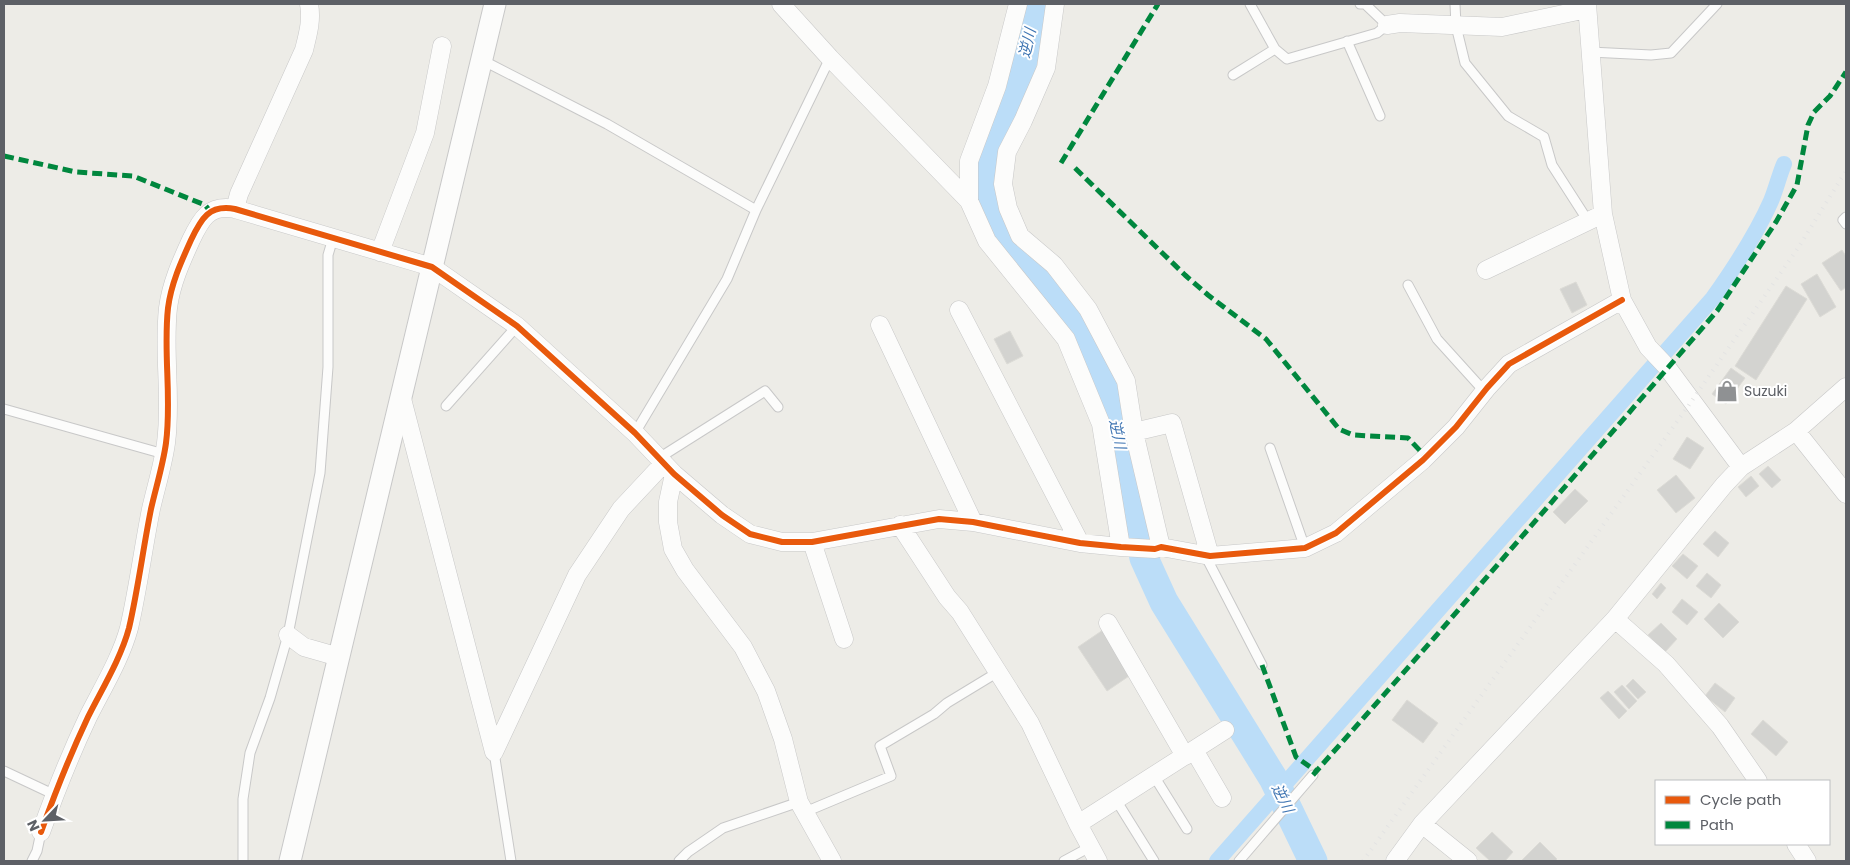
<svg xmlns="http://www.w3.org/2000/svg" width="1850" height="865" font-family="Poppins,'Noto Sans JP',sans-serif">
  <rect width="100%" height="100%" fill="#edece7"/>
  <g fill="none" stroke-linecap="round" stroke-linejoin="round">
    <path stroke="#bbddf8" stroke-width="16" d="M1217 861 1713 298C1735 267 1756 235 1771 201 1776 189 1779 176 1784 164"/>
    <path stroke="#bbddf8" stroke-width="29" d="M1037 4 1017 85 988 154 987 180 989 204 1006 236 1035 274 1075 320 1108 389 1144 558 1164 602 1273 778 1313 861"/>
  </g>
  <path fill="#d3d3d0" stroke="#dcdbd6" d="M1842 250 1846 256V287L1841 291 1822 263Z
    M1817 274 1836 307 1820 317 1801 284Z
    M1576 282 1587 305 1572 313 1560 289Z
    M1786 286 1807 299 1756 380 1735 366Z
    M1010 331 1023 356 1007 364 994 339Z
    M1731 368 1745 378 1726 404 1712 394Z
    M1687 437 1704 448 1690 469 1673 459Z
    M1768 466 1781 480 1772 488 1759 474Z
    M1676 475 1695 498 1676 513 1657 490Z
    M1751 476 1759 486 1746 497 1738 487Z
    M1575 489 1588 501 1565 524 1553 512Z
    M1715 531 1729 543 1718 557 1703 544Z
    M1683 554 1698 566 1687 579 1672 566Z
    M1707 573 1721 585 1711 598 1696 586Z
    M1661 583 1666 588 1657 599 1652 594Z
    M1682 599 1698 612 1687 625 1672 612Z
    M1719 603 1739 622 1723 638 1704 619Z
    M1661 623 1677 639 1665 652 1648 635Z
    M1103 630 1132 674 1107 691 1078 647Z
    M1633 679 1646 692 1638 699 1626 686Z
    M1715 683 1735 698 1725 712 1705 696Z
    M1622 685 1637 701 1629 709 1614 692Z
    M1608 691 1627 711 1619 719 1600 698Z
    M1407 700 1438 723 1423 743 1392 720Z
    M1763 720 1788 742 1776 756 1751 734Z
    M1492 832 1513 852 1505 861H1490L1476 848Z
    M1540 842 1557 859 1555 861H1521Z"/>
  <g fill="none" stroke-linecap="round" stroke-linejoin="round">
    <g stroke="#c8c8c8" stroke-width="11">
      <path id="service" d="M1455 4 1456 26 1465 63 1508 116 1544 137 1552 165 1588 221
        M1347 41 1380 116
        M1275 49 1287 59 1377 33 1387 25 1365 4H1360
        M1590 52 1651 55 1671 53 1717 4
        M482 60 607 124 756 210
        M1233 75 1275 49 1250 4
        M1846 217 1843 220 1846 224
        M1408 285 1437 339 1484 391
        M446 406 517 326
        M4 409 164 454
        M635 433 727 279 756 210 830 58
        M1270 448 1305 548
        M659 458 765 391 778 407
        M1205 555 1262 665
        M494 752 511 861
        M4 771 55 795
        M1154 776 1187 829
        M1116 800 1154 861
        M805 812 891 776 880 746 934 714 947 703 998 672
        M32 861 37 851 41 832
        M243 861V799L250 753 270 698 288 635 320 473 328 367V255L333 238
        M679 861 688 852 723 828 799 802
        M1064 861 1090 847
        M1239 861 1313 775"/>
    </g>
    <g stroke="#c8c8c8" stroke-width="19">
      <path id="minor" d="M781 4 830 58 969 201
        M1018 4 997 86 969 161V201L987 241 1066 339 1101 424 1121 547
        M1055 4 1046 68 1023 121 1007 152 1003 184 1008 208 1020 236 1054 265 1088 309 1126 381 1134 432 1161 547
        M1587 4 1603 214 1622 300 1648 347 1666 366 1741 467
        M1387 25 1400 23 1502 27 1587 9
        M235 209 239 194 304 50C308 34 312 20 309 4
        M380 252 425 133 442 46
        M1486 270 1603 214
        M959 310 1080 543
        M880 325 973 522
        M401 395 494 752 577 575 621 509 664 463
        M1796 431 1846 494
        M1134 432 1172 423 1210 556
        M674 474 668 502V522L673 549 685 570 743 647 766 691 783 739 799 802 832 861
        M900 525 947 597 960 612 1030 723 1078 824 1098 861
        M812 542 844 639
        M1615 619 1666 664 1720 726 1758 781
        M1108 623 1185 756
        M288 635 304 647 339 657
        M1194 750 1222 798
        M1078 824 1225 730
        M1422 824 1468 861
        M41 832C55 793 70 755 88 717 102 689 121 658 129 628 138 589 143 549 151 509 156 487 163 465 166 443 172 398 163 353 168 308 171 284 181 262 191 240 201 219 209 204 235 209L432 267 517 326 635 433 674 474 722 515 750 534 782 542H812L939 519 973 522 1080 543 1121 547 1155 549 1161 547 1210 556 1305 548 1336 533 1423 460 1456 427 1487 388 1509 364 1622 300
        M1796 844 1807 861
        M1395 861 1422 824 1615 619 1724 485 1741 467 1796 431 1846 387"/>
    </g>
    <g stroke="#c8c8c8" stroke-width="23">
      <path id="tertiary" d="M290 861 495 4"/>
    </g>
    <use href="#service" stroke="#fcfcfb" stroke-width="9"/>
    <use href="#minor" stroke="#fcfcfb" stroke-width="18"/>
    <use href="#tertiary" stroke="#fcfcfb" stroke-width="21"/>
    <path stroke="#e3e3e3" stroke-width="4" stroke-dasharray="1 6" stroke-linecap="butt" d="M1363 861 1691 402 1798 248 1846 171"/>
    <path stroke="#00873e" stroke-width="5" stroke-dasharray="10 5" stroke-linecap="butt" d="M4 156 76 172 133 176 205 205 210 211
      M1061 163 1158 4
      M1075 168 1185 275 1208 295 1266 339 1339 429 1353 435 1408 438 1426 457
      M1262 665 1296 757 1316 771
      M1313 775 1435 637 1717 311 1776 222 1797 185 1808 125 1814 112 1830 96 1846 72"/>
    <g stroke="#fff" stroke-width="9">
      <path id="cycleway" d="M41 832C55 793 70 755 88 717 102 689 121 658 129 628 138 589 143 549 151 509 156 487 163 465 166 443 172 398 163 353 168 308 171 284 181 262 191 240 201 219 209 204 235 209L432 267 517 326 635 433 674 474 722 515 750 534 782 542H812L939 519 973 522 1080 543 1121 547 1155 549 1161 547 1210 556 1305 548 1336 533 1423 460 1456 427 1487 388 1509 364 1622 300"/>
    </g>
    <use href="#cycleway" stroke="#e8590c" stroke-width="6"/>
  </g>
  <defs>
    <g id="shop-bare" transform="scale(1.725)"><path d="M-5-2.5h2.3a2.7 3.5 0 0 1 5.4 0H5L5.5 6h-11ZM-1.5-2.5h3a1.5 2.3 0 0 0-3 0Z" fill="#8f9193" stroke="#fff" stroke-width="2.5" paint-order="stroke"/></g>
  </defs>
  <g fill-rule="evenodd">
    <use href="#shop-bare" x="1727" y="391"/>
  </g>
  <g text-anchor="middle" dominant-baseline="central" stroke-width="4" stroke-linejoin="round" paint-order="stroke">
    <g font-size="14" fill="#5d6066" stroke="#fff" text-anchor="start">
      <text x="1744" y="391">Suzuki</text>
    </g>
    <g font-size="15" font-style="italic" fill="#4076b3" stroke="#fff">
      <text transform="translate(1027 43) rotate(-77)">逆川</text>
      <text transform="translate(1118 434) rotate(78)">逆川</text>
      <text transform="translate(1283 798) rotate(64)">逆川</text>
    </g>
  </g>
  <rect width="1850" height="865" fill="none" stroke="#5d6066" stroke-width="10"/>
  <rect x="1655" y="780" width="175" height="65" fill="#ffffff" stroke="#bebfc2"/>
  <rect x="1665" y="796" width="25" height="8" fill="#e8590c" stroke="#bebfc2"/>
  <text x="1700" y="805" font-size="15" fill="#5d6066">Cycle path</text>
  <rect x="1665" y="821" width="25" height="8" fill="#00873e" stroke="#bebfc2"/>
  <text x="1700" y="830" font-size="15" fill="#5d6066">Path</text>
  <g transform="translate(45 820) rotate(245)" stroke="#ffffff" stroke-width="4" paint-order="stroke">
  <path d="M0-4L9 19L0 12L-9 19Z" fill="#5d6066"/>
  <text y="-8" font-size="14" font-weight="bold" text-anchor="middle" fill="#5d6066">N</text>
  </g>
</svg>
